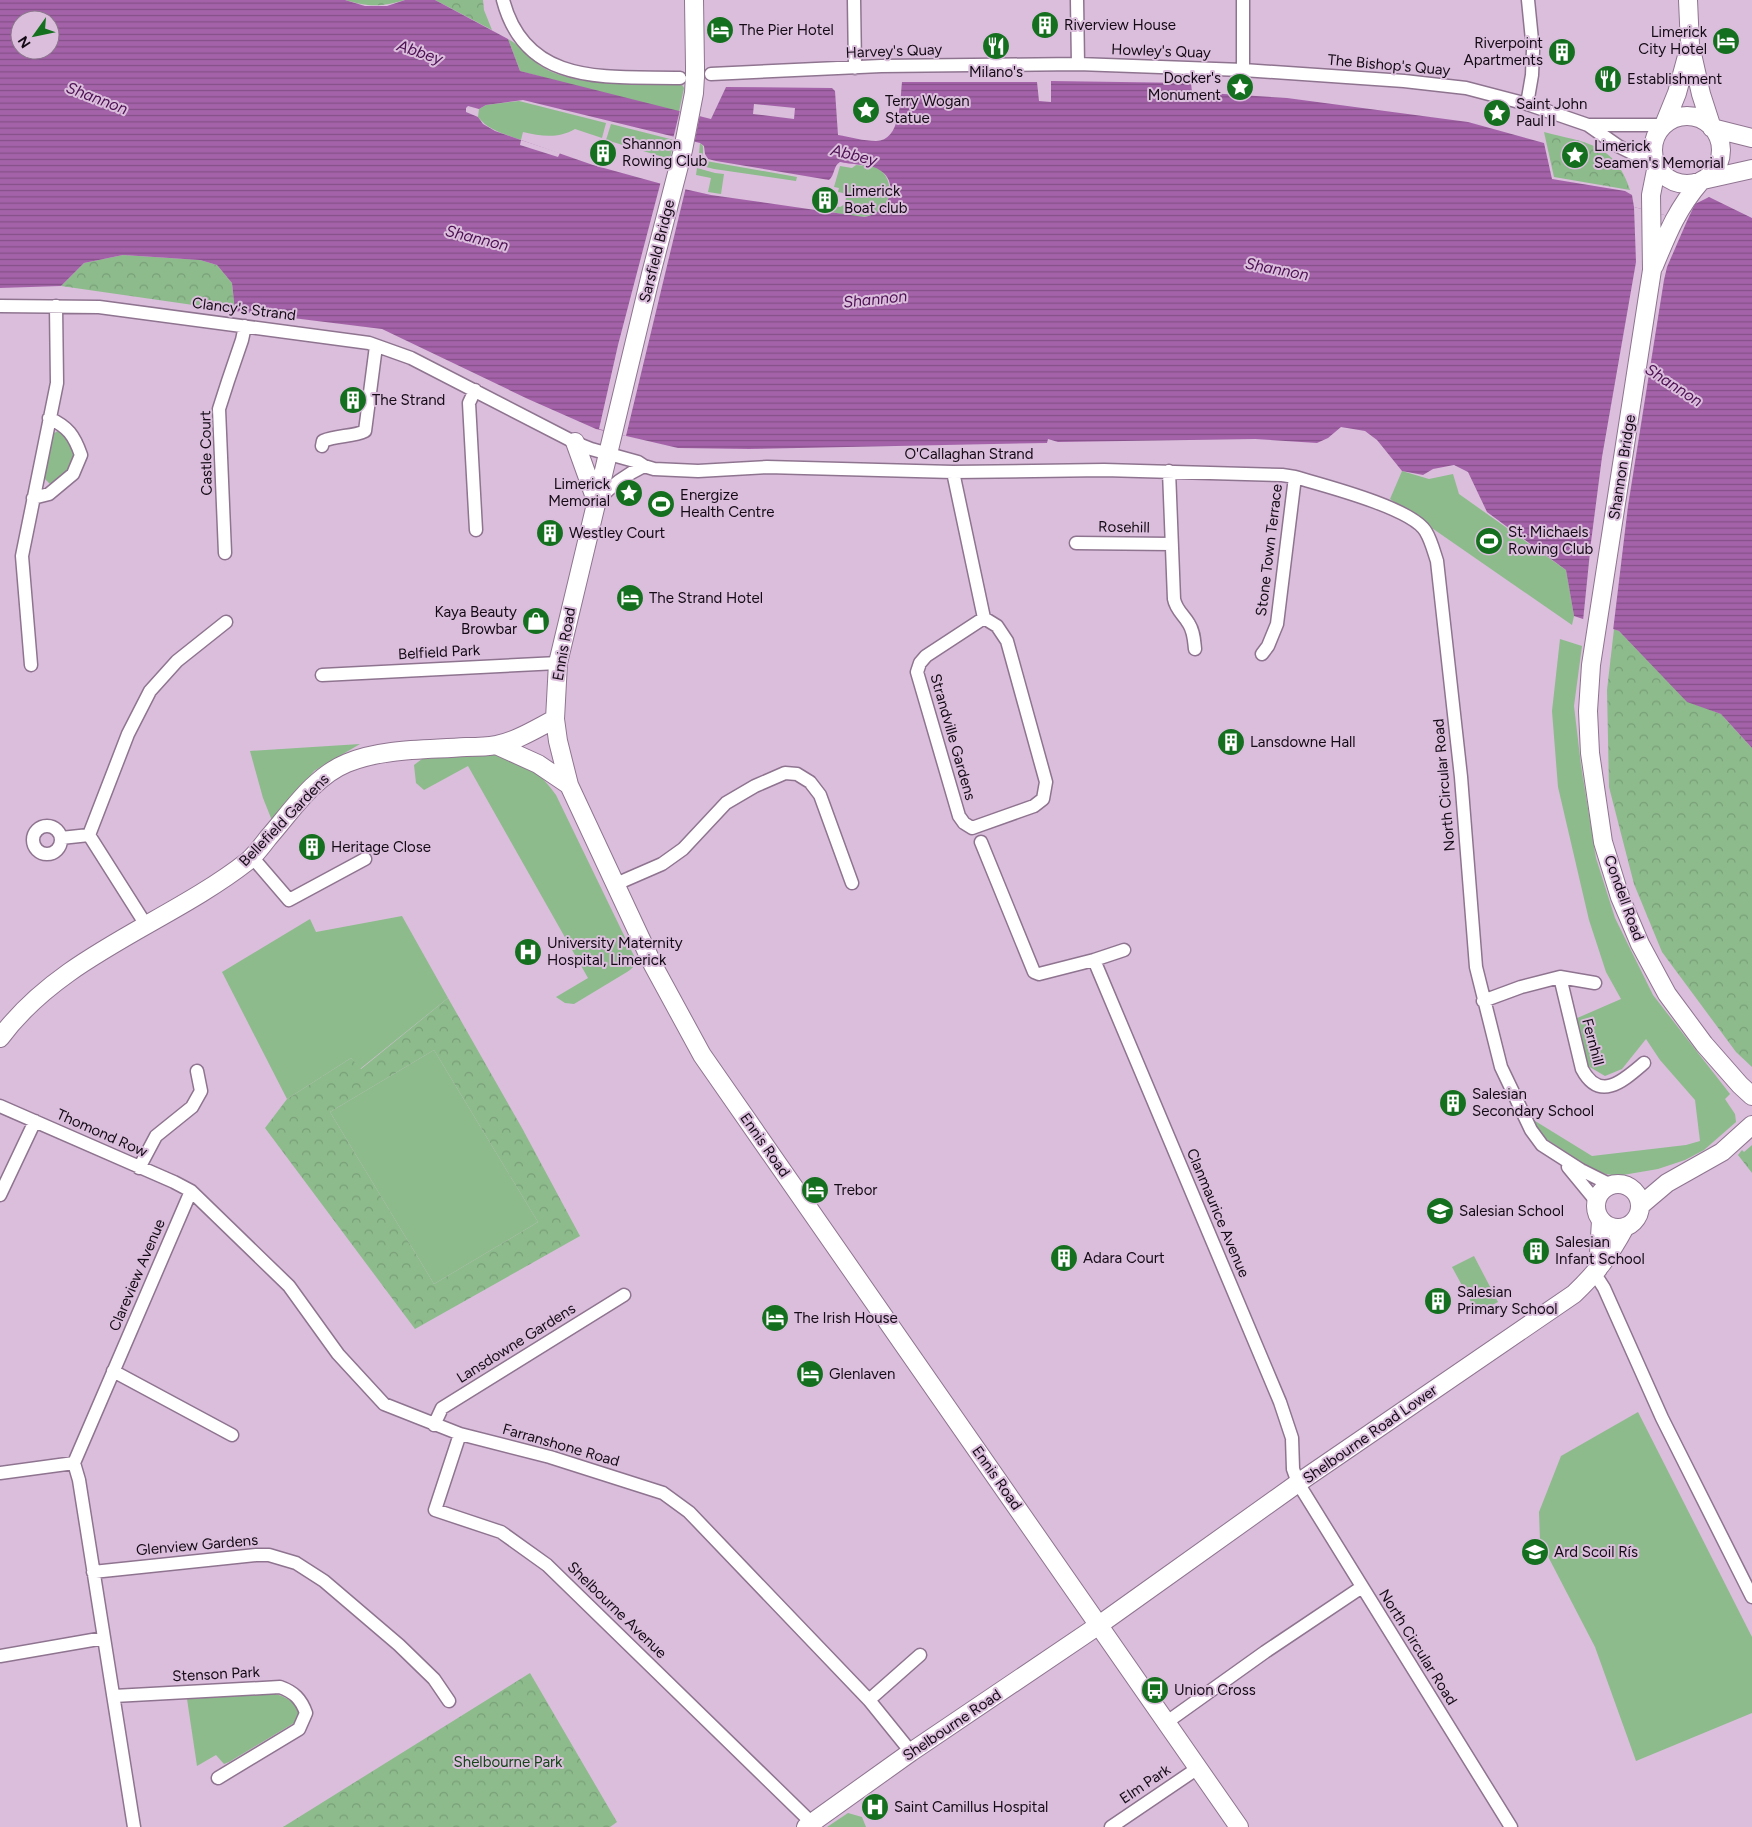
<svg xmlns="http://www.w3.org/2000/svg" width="1752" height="1827" font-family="Figtree,sans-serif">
  <defs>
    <pattern id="park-crowns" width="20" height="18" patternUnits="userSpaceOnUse" patternTransform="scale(1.25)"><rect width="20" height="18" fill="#8dbb8c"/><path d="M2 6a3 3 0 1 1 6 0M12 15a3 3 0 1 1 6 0" fill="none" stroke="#799f78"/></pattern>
    <pattern id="water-rules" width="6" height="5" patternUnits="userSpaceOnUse" patternTransform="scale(1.25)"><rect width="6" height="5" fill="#a463a9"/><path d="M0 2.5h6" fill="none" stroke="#845088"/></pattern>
  </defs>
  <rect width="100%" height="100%" fill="#dabedc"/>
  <path fill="#8dbb8c" d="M508 39C522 46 530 60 544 68 579 88 641 84 681 83L684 88 679 112 611 96 520 71Z
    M519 101 606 123 602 138 575 129C558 139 541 136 523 132L521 140C505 134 489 131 478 117L479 109 486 105Z
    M611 124 674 140 670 159 606 140Z
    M700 143 703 146V156L706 161 797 177 796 181 714 169 698 165Z
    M856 165C863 166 873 165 879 169 896 181 891 209 872 215 858 220 840 213 826 211V210H830L836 206 840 207 845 204 846 197 843 193 838 192 839 188 834 187 840 166 852 168Z
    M697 168 715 173 724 174 721 194 708 192 711 178 696 175Z
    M59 430C68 440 80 455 70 469 67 475 57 480 51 485L44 478 53 434Z
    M1402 471 1429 479 1453 474 1459 494 1566 570 1574 616 1572 625 1390 499Z
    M1560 639 1582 646 1574 706 1581 765 1596 858 1615 918 1653 995 1730 1094 1725 1099 1735 1114 1736 1122 1704 1150 1685 1160 1658 1169 1617 1176 1606 1174 1592 1169 1534 1131 1527 1116 1592 1156 1686 1145 1700 1141 1695 1100 1660 1060 1646 1039 1622 1069 1605 1076 1588 1066 1575 1019 1621 999 1606 972 1589 920 1558 787 1552 711Z
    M360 744 314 771 273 823 263 798 250 751Z
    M492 754C520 757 540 772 556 795L635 958C636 965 633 968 627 972L574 1004 565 1003 556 997 588 978 468 766 424 790 416 783 414 765 422 759Z
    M402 916 448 998 360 1069 351 1058 287 1099 222 972 310 919 316 932Z
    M434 1050 538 1222 434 1284 330 1112Z
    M1474 1256 1498 1302 1477 1313 1452 1267Z
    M1638 1412 1752 1637V1713L1636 1761 1595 1647 1540 1541 1539 1512 1561 1456Z
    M275 1694C288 1697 307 1708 294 1723L229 1762 224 1764 216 1755 197 1766 187 1699Z
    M848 1813 862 1817 866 1827H827Z"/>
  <path fill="url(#park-crowns)" fill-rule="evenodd" d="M345 0H405C382 7 368 7 345 0Z
    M435 0H483L484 10 492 30Z
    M1544 132C1586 143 1615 143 1630 190L1554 177Z
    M123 255 200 260 217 265 232 283 235 311 61 286 84 263Z
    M1614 629 1619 631 1687 701 1721 714 1752 748V1067L1736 1052 1662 952 1634 884 1609 787 1607 690Z
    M448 998 522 1128 580 1236 415 1329 265 1128 287 1099 351 1058 361 1069ZM434 1050 538 1222 434 1284 330 1112Z
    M1752 1145V1173L1738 1155 1742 1150 1744 1152Z
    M530 1673 617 1822 610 1827H283Z"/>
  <path fill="url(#water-rules)" fill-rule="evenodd" d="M0 0H345L365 6H387L405 0H435L508 39 520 71 711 119 726 87 832 88 835 91 838 135C850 137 864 141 876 141 901 141 900 100 902 82H1037L1039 101 1051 102V81L1191 83 1192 92 1287 98 1468 122 1544 143 1552 179 1625 191 1632 195 1634 207 1687 221 1695 204 1709 197 1752 218V748L1721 714 1687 702 1619 631 1574 616 1566 570 1487 512 1468 472 1454 465 1433 469 1423 475 1402 471 1377 440 1365 431 1341 427 1328 438 1317 443 1255 439 1058 442 1048 439 1047 443 749 449 678 448 596 429 528 399 382 329 235 311 232 283 217 265 200 260 123 255 84 263 61 286 0 288ZM20 20H50V50H20ZM523 100 700 143 704 146 705 154 708 159 716 161 829 180C835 175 833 166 840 162 848 164 873 165 878 169 902 182 888 214 864 217L711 195 662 184 593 165 495 131 483 124 478 117 466 112V108L468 106 479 109 486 105Z"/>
  <path fill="#dabedc" d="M754 104 795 108 794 119 753 114Z
    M680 110 700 114 694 145 673 139Z
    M521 140 560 153 558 157 520 145Z
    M661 181 686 187 626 436 599 429 618 345Z
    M1634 207 1687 221 1667 267 1664 280 1628 506 1613 631 1583 621 1591 542 1602 457 1636 262Z"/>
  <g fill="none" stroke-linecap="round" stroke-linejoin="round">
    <g stroke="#8f7490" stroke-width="15">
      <path id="street" d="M503 0C526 88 609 76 680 78
        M854 0 855 68
        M1077 0 1078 64
        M1243 70V0
        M711 74 881 66 1078 64 1243 70 1404 81 1466 88 1527 104 1588 125 1618 146 1657 165
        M1527 104 1532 75 1533 50 1528 0
        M1588 125H1664
        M0 306 99 307 369 343 411 358 576 443 591 449 638 462 644 466 654 469 698 471 767 467 953 472 1104 470 1282 475 1295 477C1322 485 1413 508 1426 532 1431 540 1434 552 1437 561L1461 777 1476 967 1501 1067 1531 1130 1542 1145 1581 1170 1611 1185
        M475 390 469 403 476 530
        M322 446 323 441C337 435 353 437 365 431L376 346
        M1169 471 1174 599C1176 610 1184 615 1189 624 1194 632 1194 640 1195 649
        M953 472 984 618 997 626 1007 641 1046 782 1043 799 1034 806 972 828 964 823 959 816 917 672 920 663 926 656 984 618
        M33 498 49 494 73 474 81 455C74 435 68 427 49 418
        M598 500C612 485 625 475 644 466
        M1076 543 1172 544
        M225 553 219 409 228 381 242 340 245 326
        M1262 654 1268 646 1277 624 1295 477
        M31 665 22 556 57 383 56 306
        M322 675 558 663
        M33 840a14 14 0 1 1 28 0a14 14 0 1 1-28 0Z
        M89 835 128 734 150 691 177 661 226 622
        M61 838 89 835 146 925
        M981 842 1034 972 1039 974 1094 960 1124 950
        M252 857 289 900 365 859
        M616 884 662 864 683 849 726 803 755 786 785 773 797 774 810 782 820 795 852 883
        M1094 960 1280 1402 1292 1438 1293 1469 1298 1483 1511 1827
        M1560 977 1582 1069C1600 1103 1624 1080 1644 1063
        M1483 1001 1521 987 1560 977 1595 983
        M0 1106 174 1182 191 1191 289 1286 338 1354 384 1404 460 1434 550 1457 663 1493 689 1512 869 1700 911 1752
        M1568 1167 1596 1201
        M139 1168 156 1136 192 1107 201 1091 197 1071
        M0 1195 35 1121
        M1595 1274 1604 1288 1662 1418 1752 1597
        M113 1371 232 1435
        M434 1425 442 1408 624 1295
        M460 1434 435 1510 501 1532 547 1565 812 1823
        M0 1473 74 1463
        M93 1572 256 1555H269L296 1563 324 1581 399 1645 434 1679 449 1701
        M0 1656 104 1638
        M114 1696 280 1687C294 1692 301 1699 306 1713L299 1729 218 1778
        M869 1700 920 1655
        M1167 1722 1265 1652 1362 1587
        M134 1827 79 1480 74 1463 191 1191
        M1111 1827 1198 1768"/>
    </g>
    <g stroke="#8f7490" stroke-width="20">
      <path id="secondary" d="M694 0 695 67
        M1688 0 1690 45 1701 94 1712 128
        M695 76 694 93 683 150 651 274 558 663 555 719 558 741 569 785 653 965 702 1055 1239 1827
        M1653 150a34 34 0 1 1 68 0a34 34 0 1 1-68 0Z
        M1664 125 1677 93 1690 45
        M1712 128 1752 138
        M1657 165 1651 195 1652 270 1591 665 1588 711 1590 753 1603 842 1620 897 1640 944 1667 994 1704 1044 1740 1085 1752 1096
        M1703 180 1752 169
        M1654 266C1668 232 1677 209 1701 181
        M575 442 597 503
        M496 745 538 764 569 785
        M0 1038C61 955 169 923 248 861 256 854 262 846 268 838 291 812 313 777 347 763 384 748 427 750 466 747 476 747 487 747 496 745 517 741 537 728 555 719
        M1596 1206a22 22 0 1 1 44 0a22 22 0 1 1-44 0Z
        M1641 1205 1667 1183 1722 1152 1752 1125
        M1598 1269 1601 1221
        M806 1827 911 1752 1099 1625 1298 1483 1574 1294C1597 1272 1610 1255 1625 1227"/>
    </g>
    <use href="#street" stroke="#fff" stroke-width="12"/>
    <use href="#secondary" stroke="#fff" stroke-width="18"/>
    <g stroke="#8f7490" stroke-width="20" stroke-linecap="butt">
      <path id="secondary-bridge" d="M695 67V76"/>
    </g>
    <use href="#secondary-bridge" stroke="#fff" stroke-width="18"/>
  </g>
  <defs>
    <g id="building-disc" transform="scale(1.4375)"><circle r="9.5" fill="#14701e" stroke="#dabedc"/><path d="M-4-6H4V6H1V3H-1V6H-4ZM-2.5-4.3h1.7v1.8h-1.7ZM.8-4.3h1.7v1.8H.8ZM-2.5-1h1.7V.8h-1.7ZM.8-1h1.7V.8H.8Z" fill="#fff"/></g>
    <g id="hotel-disc" transform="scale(1.4375)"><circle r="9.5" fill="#14701e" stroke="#dabedc"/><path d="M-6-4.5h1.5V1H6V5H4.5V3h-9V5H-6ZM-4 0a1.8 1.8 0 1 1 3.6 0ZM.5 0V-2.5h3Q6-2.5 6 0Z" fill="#fff"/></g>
    <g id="restaurant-disc" transform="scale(1.4375)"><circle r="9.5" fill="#14701e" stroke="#dabedc"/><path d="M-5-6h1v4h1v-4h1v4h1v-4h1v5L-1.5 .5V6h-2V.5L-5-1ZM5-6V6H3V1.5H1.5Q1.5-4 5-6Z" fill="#fff"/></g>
    <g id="sight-disc" transform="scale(1.4375)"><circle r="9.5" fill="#14701e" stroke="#dabedc"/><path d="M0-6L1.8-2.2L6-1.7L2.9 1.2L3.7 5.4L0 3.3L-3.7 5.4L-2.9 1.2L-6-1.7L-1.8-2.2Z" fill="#fff"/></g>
    <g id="stadium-disc" transform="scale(1.4375)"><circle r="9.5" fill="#14701e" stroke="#dabedc"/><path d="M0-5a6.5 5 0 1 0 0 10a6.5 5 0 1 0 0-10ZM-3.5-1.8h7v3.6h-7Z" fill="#fff"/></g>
    <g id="shop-disc" transform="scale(1.4375)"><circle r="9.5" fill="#14701e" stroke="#dabedc"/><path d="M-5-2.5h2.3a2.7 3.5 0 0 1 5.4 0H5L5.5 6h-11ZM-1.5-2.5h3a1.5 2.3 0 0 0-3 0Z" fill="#fff"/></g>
    <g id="hospital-disc" transform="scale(1.4375)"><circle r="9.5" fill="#14701e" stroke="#dabedc"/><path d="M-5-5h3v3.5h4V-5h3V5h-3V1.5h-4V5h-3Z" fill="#fff"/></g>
    <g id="school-disc" transform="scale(1.4375)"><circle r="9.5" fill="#14701e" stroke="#dabedc"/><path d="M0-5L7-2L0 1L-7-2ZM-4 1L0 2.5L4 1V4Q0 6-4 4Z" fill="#fff"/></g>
    <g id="bus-disc" transform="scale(1.4375)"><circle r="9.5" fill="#14701e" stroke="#dabedc"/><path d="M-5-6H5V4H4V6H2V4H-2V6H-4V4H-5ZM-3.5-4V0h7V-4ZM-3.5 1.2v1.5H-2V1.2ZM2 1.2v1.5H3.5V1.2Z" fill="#fff"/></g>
  </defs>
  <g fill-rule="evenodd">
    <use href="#building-disc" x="1045" y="25"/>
    <use href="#hotel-disc" x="720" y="30"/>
    <use href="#hotel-disc" x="1726" y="41"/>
    <use href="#restaurant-disc" x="996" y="46"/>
    <use href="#building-disc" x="1562" y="52"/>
    <use href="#restaurant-disc" x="1608" y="79"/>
    <use href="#sight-disc" x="1240" y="87"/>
    <use href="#sight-disc" x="866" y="110"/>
    <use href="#sight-disc" x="1497" y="113"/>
    <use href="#building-disc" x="603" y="153"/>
    <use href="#sight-disc" x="1575" y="155"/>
    <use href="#building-disc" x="825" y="200"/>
    <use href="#building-disc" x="353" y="400"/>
    <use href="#sight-disc" x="629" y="493"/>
    <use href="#stadium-disc" x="661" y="504"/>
    <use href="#building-disc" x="550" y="533"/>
    <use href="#stadium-disc" x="1489" y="541"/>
    <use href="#hotel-disc" x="630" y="598"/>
    <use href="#shop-disc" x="536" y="621"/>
    <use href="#building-disc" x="1231" y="742"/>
    <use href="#building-disc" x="312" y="847"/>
    <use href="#hospital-disc" x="528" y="952"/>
    <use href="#building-disc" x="1453" y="1103"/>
    <use href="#hotel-disc" x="815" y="1190"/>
    <use href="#school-disc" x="1440" y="1211"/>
    <use href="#building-disc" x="1536" y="1251"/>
    <use href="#building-disc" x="1064" y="1258"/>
    <use href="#building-disc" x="1438" y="1301"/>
    <use href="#hotel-disc" x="775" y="1318"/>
    <use href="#hotel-disc" x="810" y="1374"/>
    <use href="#school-disc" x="1535" y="1552"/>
    <use href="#bus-disc" x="1155" y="1690"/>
    <use href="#hospital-disc" x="875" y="1807"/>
  </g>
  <g text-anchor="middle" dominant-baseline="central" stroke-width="4" stroke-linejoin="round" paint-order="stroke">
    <g font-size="15" fill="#140a15" stroke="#dabedc" text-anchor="start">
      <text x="1064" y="25">Riverview House</text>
      <text x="739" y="30">The Pier Hotel</text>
      <text x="1707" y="32" text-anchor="end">Limerick<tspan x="1707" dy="17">City Hotel</tspan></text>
      <text x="1543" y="43" text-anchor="end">Riverpoint<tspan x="1543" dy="17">Apartments</tspan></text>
      <text x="996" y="72" text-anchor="middle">Milano's</text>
      <text x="1221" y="78" text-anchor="end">Docker's<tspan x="1221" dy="17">Monument</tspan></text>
      <text x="1627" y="79">Establishment</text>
      <text x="885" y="101">Terry Wogan<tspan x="885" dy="17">Statue</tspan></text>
      <text x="1516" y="104">Saint John<tspan x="1516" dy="17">Paul II</tspan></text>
      <text x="622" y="144">Shannon<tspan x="622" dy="17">Rowing Club</tspan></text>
      <text x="1594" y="146">Limerick<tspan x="1594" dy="17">Seamen's Memorial</tspan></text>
      <text x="844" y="191">Limerick<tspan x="844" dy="17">Boat club</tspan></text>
      <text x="372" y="400">The Strand</text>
      <text x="610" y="484" text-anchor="end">Limerick<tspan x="610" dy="17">Memorial</tspan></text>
      <text x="680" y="495">Energize<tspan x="680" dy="17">Health Centre</tspan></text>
      <text x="1508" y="532">St. Michaels<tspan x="1508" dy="17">Rowing Club</tspan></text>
      <text x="569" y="533">Westley Court</text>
      <text x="649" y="598">The Strand Hotel</text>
      <text x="517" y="612" text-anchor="end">Kaya Beauty<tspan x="517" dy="17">Browbar</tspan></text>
      <text x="1250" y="742">Lansdowne Hall</text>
      <text x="331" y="847">Heritage Close</text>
      <text x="547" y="943">University Maternity<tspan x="547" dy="17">Hospital, Limerick</tspan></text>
      <text x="1472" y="1094">Salesian<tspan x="1472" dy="17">Secondary School</tspan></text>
      <text x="834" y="1190">Trebor</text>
      <text x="1459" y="1211">Salesian School</text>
      <text x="1555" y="1242">Salesian<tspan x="1555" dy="17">Infant School</tspan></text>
      <text x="1083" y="1258">Adara Court</text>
      <text x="1457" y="1292">Salesian<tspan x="1457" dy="17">Primary School</tspan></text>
      <text x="794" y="1318">The Irish House</text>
      <text x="829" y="1374">Glenlaven</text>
      <text x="1554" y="1552">Ard Scoil Rís</text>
      <text x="1174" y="1690">Union Cross</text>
      <text x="894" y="1807">Saint Camillus Hospital</text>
    </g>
    <g font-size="15" fill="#140a15" stroke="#dabedc">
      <text transform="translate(894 51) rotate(-2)">Harvey's Quay</text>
      <text transform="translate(1161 51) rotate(2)">Howley's Quay</text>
      <text transform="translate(1389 65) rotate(5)">The Bishop's Quay</text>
      <text transform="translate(657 251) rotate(-76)">Sarsfield Bridge</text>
      <text transform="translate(244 309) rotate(7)">Clancy's Strand</text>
      <text transform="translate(206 453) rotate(-91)">Castle Court</text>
      <text x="969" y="454">O'Callaghan Strand</text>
      <text transform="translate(1622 467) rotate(-81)">Shannon Bridge</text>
      <text transform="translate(1124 527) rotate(1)">Rosehill</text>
      <text transform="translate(1269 550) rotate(-83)">Stone Town Terrace</text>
      <text transform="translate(564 644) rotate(-80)">Ennis Road</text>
      <text transform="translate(439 652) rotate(-3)">Belfield Park</text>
      <text transform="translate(953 737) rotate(74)">Strandville Gardens</text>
      <text transform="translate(1444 785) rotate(-95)">North Circular Road</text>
      <text transform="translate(284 820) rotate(-46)">Bellefield Gardens</text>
      <text transform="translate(1624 898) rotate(70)">Condell Road</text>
      <text transform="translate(1593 1042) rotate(75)">Fernhill</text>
      <text transform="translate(102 1133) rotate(24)">Thomond Row</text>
      <text transform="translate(765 1145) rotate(55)">Ennis Road</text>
      <text transform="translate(1218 1213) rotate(67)">Clanmaurice Avenue</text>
      <text transform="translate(137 1275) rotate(-67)">Clareview Avenue</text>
      <text transform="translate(516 1343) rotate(-32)">Lansdowne Gardens</text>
      <text transform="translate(1370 1434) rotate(-35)">Shelbourne Road Lower</text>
      <text transform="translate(561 1445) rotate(16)">Farranshone Road</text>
      <text transform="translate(997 1478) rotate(55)">Ennis Road</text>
      <text transform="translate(197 1545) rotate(-5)">Glenview Gardens</text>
      <text transform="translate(617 1610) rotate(44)">Shelbourne Avenue</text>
      <text transform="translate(1418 1647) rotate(58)">North Circular Road</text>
      <text transform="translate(216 1674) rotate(-3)">Stenson Park</text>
      <text transform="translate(952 1725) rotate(-34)">Shelbourne Road</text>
      <text transform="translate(1145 1784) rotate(-34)">Elm Park</text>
    </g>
    <g font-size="15" fill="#144617" stroke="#dabedc">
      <text x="508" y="1762">Shelbourne Park</text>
    </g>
    <g font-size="16" font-style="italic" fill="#4d1053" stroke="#dabedc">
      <text transform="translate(420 52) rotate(18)">Abbey</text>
      <text transform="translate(97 98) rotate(21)">Shannon</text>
      <text transform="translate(854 155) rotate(14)">Abbey</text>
      <text transform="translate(477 238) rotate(14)">Shannon</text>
      <text transform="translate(1277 269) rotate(11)">Shannon</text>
      <text transform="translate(875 299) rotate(-6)">Shannon</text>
      <text transform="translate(1674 385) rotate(33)">Shannon</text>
    </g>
  </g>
  <g transform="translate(35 35) rotate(237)"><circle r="24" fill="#dabedc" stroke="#8b768c"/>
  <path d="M0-4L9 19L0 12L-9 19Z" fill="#14701e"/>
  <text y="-8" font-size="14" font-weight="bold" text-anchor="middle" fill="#140a15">N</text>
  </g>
</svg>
